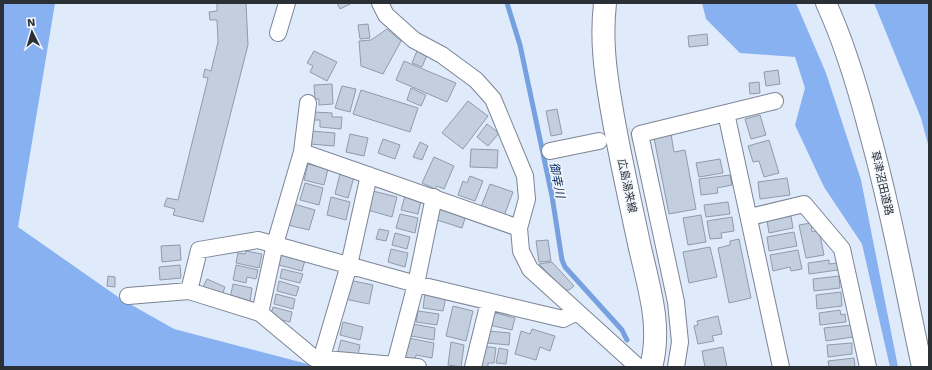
<svg xmlns="http://www.w3.org/2000/svg" width="932" height="370" font-family="'Work Sans','Noto Sans JP',sans-serif">
  <rect width="100%" height="100%" fill="#dfeafb"/>
  <path fill="#88b1f1" d="M3 3H55L18 227 121 299 174 329 319 367H3Z
    M702 3H796L826 73 861 180 898 367H890L862 244 824 187 795 125 805 88 795 57 740 53 706 19Z
    M874 3H929V148L921 118Z"/>
  <g fill="none" stroke-linecap="round" stroke-linejoin="round">
    <path stroke="#77a0de" stroke-width="5" d="M507 3 520 45 552 196 562 260 565 267 622 330 627 340"/>
  </g>
  <path fill="#c3cedf" stroke="#909aaa" d="M217 3H246L248 45 203 222 173 215 175 209 164 206 167 198 178 200 208 78 203 77 205 69 211 71 218 42 217 20H210L209 12 217 11Z
    M337 3H352L340 9Z
    M368 24 370 38 360 39 358 25Z
    M387 29 401 41 383 74 361 66 359 41 371 40Z
    M707 34 708 45 689 47 688 36Z
    M314 51 337 62 327 81 310 72 313 66 307 63Z
    M417 51 427 55 422 67 412 63Z
    M404 61 456 83 447 102 396 80Z
    M778 70 780 84 766 86 764 72Z
    M759 82 760 93 750 94 749 83Z
    M332 84 333 104 319 105V99H315L314 85Z
    M342 86 356 89 350 112 335 108Z
    M411 88 426 95 421 106 407 100Z
    M361 90 418 108 410 132 353 114Z
    M468 101 488 116 463 149 442 133Z
    M557 109 562 134 551 136 546 111Z
    M314 112 332 113V117H342L341 129 320 127V120H314Z
    M760 115 766 135 751 139 745 119Z
    M487 124 499 133 488 146 477 137Z
    M311 131 335 133 334 146 310 144Z
    M350 134 368 138 364 156 346 152Z
    M671 134 674 152 685 150 696 209 669 214 654 138Z
    M383 139 400 145 395 159 378 153Z
    M769 140 779 173 764 177 759 161 753 162 748 146Z
    M420 142 428 146 422 160 413 157Z
    M471 149 498 150 497 168 470 167Z
    M434 157 454 166 444 189 437 186 435 189 422 183Z
    M720 159 723 173 699 177 696 163Z
    M308 164 328 169 324 185 304 180Z
    M340 174 354 177 348 198 335 194Z
    M730 175 732 185 717 188 718 193 701 195 699 179Z
    M470 176 483 181 475 201 458 195 463 181 467 183Z
    M787 178 790 195 760 199 758 182Z
    M305 183 323 188 319 205 300 200Z
    M490 184 513 192 504 216 481 207Z
    M373 191 397 197 392 217 368 210Z
    M405 196 421 201 418 214 401 210Z
    M331 197 350 202 346 220 327 215Z
    M728 202 730 214 706 217 704 205Z
    M294 204 315 210 309 230 288 225Z
    M441 205 467 212 462 228 437 220Z
    M400 214 418 218 415 233 396 228Z
    M701 215 706 242 688 245 683 218Z
    M791 216 793 228 769 233 767 221Z
    M732 217 734 231 721 233 722 238 710 239 707 221Z
    M811 223 812 232 819 230 824 255 806 258 799 225Z
    M379 229 389 231 386 241 376 239Z
    M794 232 797 246 769 251 767 237Z
    M395 233 410 237 407 249 392 245Z
    M739 239 751 298 729 303 718 248 730 245V241Z
    M548 240 551 261 539 262 536 241Z
    M180 245 181 260 162 262 161 246Z
    M710 247 717 277 689 283 683 252Z
    M391 249 408 253 405 267 388 262Z
    M798 250 802 269 791 271 790 267 773 271 770 255Z
    M246 251 262 254 259 268 236 263 238 253 245 254Z
    M281 254 305 260 302 271 279 265Z
    M829 260V264L838 263V270L809 274 808 263Z
    M552 262 574 286 569 290H564L539 264Z
    M180 265 181 278 160 280 159 267Z
    M236 265 258 270 256 279 247 277 246 283 233 280Z
    M282 269 303 274 300 283 280 278Z
    M108 276 115 277V287L107 286Z
    M839 276 840 288 814 291 813 279Z
    M207 279 225 287 222 295 203 287Z
    M349 280 373 285 369 304 345 299Z
    M279 281 299 287 296 296 277 291Z
    M233 284 252 288 250 302 230 298Z
    M841 292 842 306 817 309 816 295Z
    M425 293 446 297 443 311 423 308Z
    M276 294 295 299 293 309 274 304Z
    M453 306 473 311 466 341 446 336Z
    M273 307 292 312 290 322 270 317Z
    M840 310 841 315 845 314 846 322 820 325 819 313Z
    M418 311 439 314 437 325 416 322Z
    M492 312 515 318 512 330 489 325Z
    M718 316 722 334 712 336 714 341 698 344 694 326 698 325 697 321Z
    M343 322 363 327 360 340 340 335Z
    M413 324 435 328 434 340 411 336Z
    M852 325 853 337 826 341 824 328Z
    M532 329 555 336 550 351 540 347 536 360 515 354 521 331 530 334Z
    M488 331 510 333 509 345 487 343Z
    M408 338 434 343 432 358 416 355 415 361 405 359Z
    M341 340 360 345 358 355H337Z
    M451 342 464 345 461 367 448 365Z
    M852 343V354L828 357 827 345Z
    M482 346 496 348 494 363H488V367H479Z
    M723 347 727 367H705L702 351Z
    M499 348 508 350 506 364 496 363Z
    M854 358 855 367H829L828 361Z"/>
  <g fill="none" stroke-linecap="round" stroke-linejoin="round">
    <path stroke="#bbc5d4" stroke-width="16" stroke-dasharray="16 8" stroke-linecap="butt" d="M607 140 631 135"/>
    <g stroke="#7b8595" stroke-width="18">
      <path id="minor" d="M380 3 386 15 414 40 442 55 476 80 493 99 525 176 527 199 519 228 521 251 530 269 638 367
        M278 33 287 3
        M726 113 781 367
        M550 151 599 141
        M302 152 519 228
        M750 217 804 204 842 249 868 367
        M189 291 199 250 258 240 416 284 563 319 577 312
        M128 296 189 291 260 313 314 358 418 367
        M260 313 275 244 302 152 308 103
        M321 360 349 265 369 175
        M395 364 416 284 434 197
        M473 367 489 302
        M676 367 680 342 676 302 640 134 775 101"/>
    </g>
    <g stroke="#7b8595" stroke-width="22">
      <path id="tertiary" d="M826 3C844 42 857 85 868 127 890 206 905 287 922 367"/>
    </g>
    <g stroke="#7b8595" stroke-width="24">
      <path id="primary" d="M605 3C601 39 605 70 611 105 619 153 630 201 640 248 649 288 662 327 651 367"/>
    </g>
    <use href="#minor" stroke="#fff" stroke-width="16"/>
    <use href="#tertiary" stroke="#fff" stroke-width="20"/>
    <use href="#primary" stroke="#fff" stroke-width="22"/>
  </g>
  <g text-anchor="middle" dominant-baseline="central" stroke-width="3" stroke-linejoin="round" paint-order="stroke">
    <g font-size="11" fill="#2b2f36" stroke="#f2f7fe">
      <text transform="translate(882 183) rotate(77)">草津沼田道路</text>
      <text transform="translate(627 186) rotate(78)">広島湯来線</text>
    </g>
    <g font-size="12" font-style="italic" fill="#02285f" stroke="#f2f7fe">
      <text transform="translate(557 180) rotate(79)">御幸川</text>
    </g>
  </g>
  <rect width="932" height="370" fill="none" stroke="#2b2f36" stroke-width="8"/>
  <g transform="translate(32 32) rotate(355)" stroke="#f2f7fe" stroke-width="3" paint-order="stroke">
  <path d="M0-3L7 15L0 10L-7 15Z" fill="#2b2f36"/>
  <text y="-6" font-size="11" font-weight="bold" text-anchor="middle" fill="#2b2f36">N</text>
  </g>
</svg>
